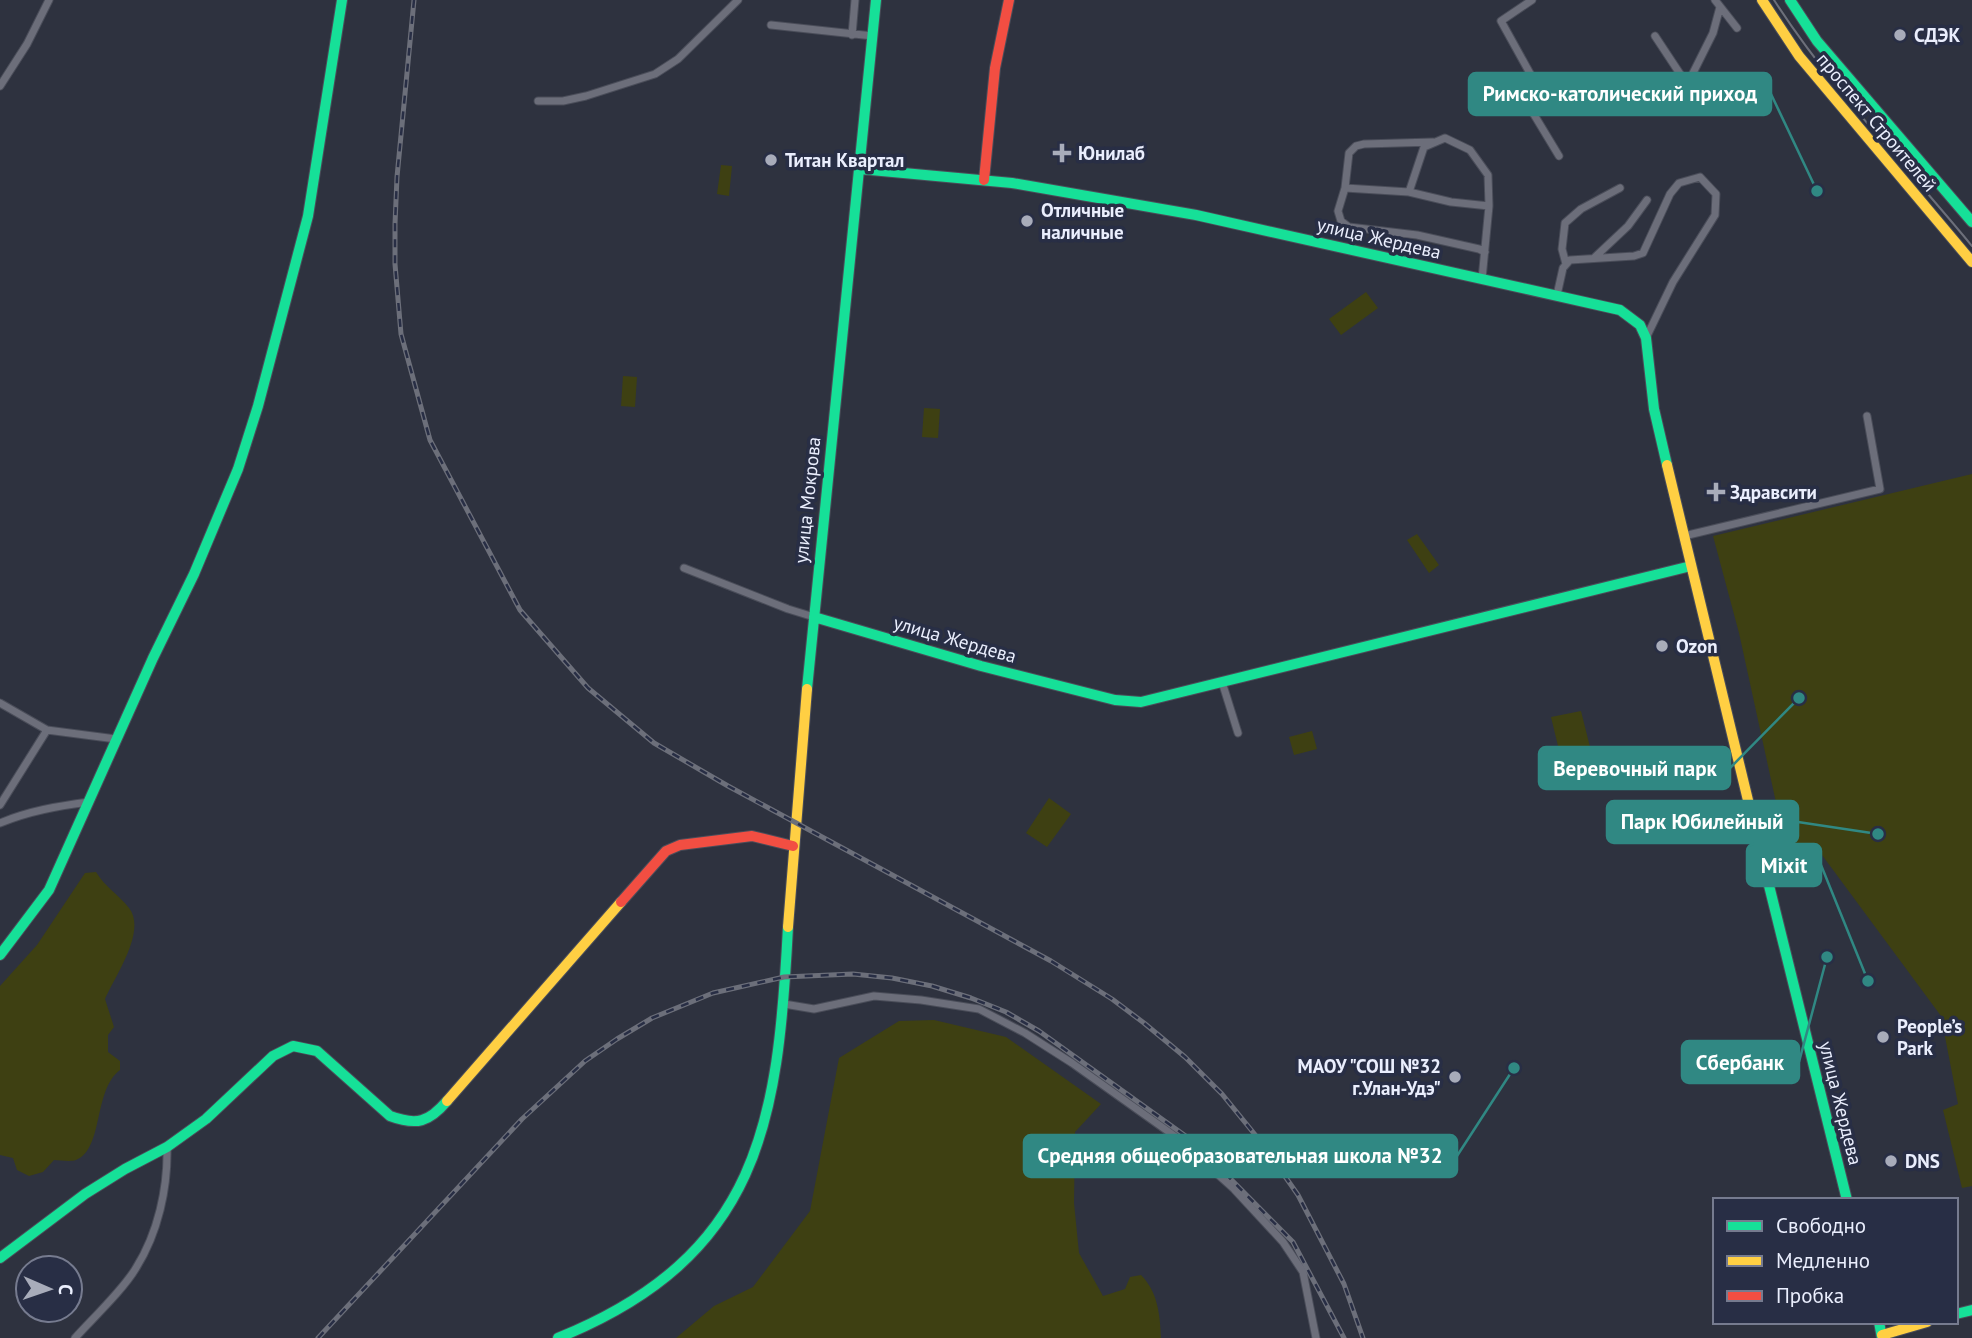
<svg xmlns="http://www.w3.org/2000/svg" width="1972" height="1338" font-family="'PT Sans',sans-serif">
  <rect width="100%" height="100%" fill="#2e323f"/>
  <path fill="#3e4012" d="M721 165 732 166 729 196 717 194Z
    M1366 292 1378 308 1341 335 1329 319Z
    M623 376 637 377 635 407 621 406Z
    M924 408 940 409 938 438 922 437Z
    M1972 474V1186L1962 1188 1943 1110 1958 1104 1941 1016 1822 855C1807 851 1790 845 1782 830L1739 633 1713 536Z
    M1417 534 1439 565 1429 573 1407 540Z
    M1581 711 1595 767 1565 775 1551 717Z
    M1312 731 1317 749 1294 755 1289 737Z
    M1049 798 1071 814 1047 847 1026 833Z
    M96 872C105 887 119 895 129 908 147 931 115 976 105 999L114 1027 108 1035V1052L120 1061V1070C93 1090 104 1149 76 1160 70 1162 60 1160 54 1160L43 1172 29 1176 17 1170 13 1158 0 1155V986L37 945 85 873Z
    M934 1020 1006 1037 1101 1104 1075 1132 1074 1203 1079 1253 1103 1296 1125 1289 1130 1277 1141 1275C1158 1292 1160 1315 1161 1338H676L714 1306 753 1287 810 1211 839 1058 899 1021Z"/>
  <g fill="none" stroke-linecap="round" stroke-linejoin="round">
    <g stroke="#4a4d59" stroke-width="9">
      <path id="street" d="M1532 0 1501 21 1537 86 1530 108 1559 156
        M1715 0 1737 28
        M771 25 873 36
        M852 35 855 0
        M1655 36 1700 104
        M1688 83 1713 33 1720 7
        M0 86 27 44 49 0
        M538 101H563L586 96 655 74 678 59 738 0
        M1433 142 1364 144 1356 146 1349 153 1345 188 1338 211 1341 221 1349 227 1417 235 1479 249 1485 252
        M1345 188 1409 192 1424 147 1445 138 1470 150 1488 175 1489 206 1482 279
        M1409 192 1451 202 1489 206
        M1595 257 1628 226 1647 200
        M1566 264 1562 249 1565 223 1581 209 1620 188
        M1557 295 1563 268 1570 260 1634 256 1643 253 1670 194 1679 183 1700 177 1716 194 1715 215 1673 282 1646 338
        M1684 536 1880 489 1867 416
        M684 568 788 609 814 617
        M1222 682 1238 733
        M0 703 47 730 116 739
        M0 805 47 730
        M0 823C29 811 58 806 89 802
        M784 1004 814 1009 874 996 921 1000 979 1009 1025 1033 1072 1063 1176 1137 1234 1189 1283 1242 1303 1272 1316 1338
        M75 1338C93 1318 123 1290 136 1268 158 1233 168 1188 167 1147"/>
    </g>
    <g stroke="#4a4d59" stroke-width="12">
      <path id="fast" d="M1790 0 1817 41 1972 222
        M860 169 1012 183 1196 215 1620 310 1640 325 1646 338 1654 409 1667 465
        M814 617 981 666 1115 700 1141 702 1691 566
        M807 689 876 0
        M1753 821 1847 1200
        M0 955 49 890 153 658 194 574 238 469 258 406 308 216 342 0
        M0 1258 85 1194 125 1169 167 1147 206 1119 273 1056 293 1046 317 1051 390 1116C417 1126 429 1122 447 1101
        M1956 1314 1972 1310
        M1879 1322 1882 1338
        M558 1338C760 1256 778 1123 788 927"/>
    </g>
    <g stroke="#4a4d59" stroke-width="12">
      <path id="slow" d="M1762 0 1799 56 1972 262
        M1667 465 1753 821
        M788 927 807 689
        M447 1101 621 902
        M1882 1335 1927 1322"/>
    </g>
    <g stroke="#4a4d59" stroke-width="12">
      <path id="jam" d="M984 180 995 68 1009 0
        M621 902 666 851 680 845 752 836 793 846"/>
    </g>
    <use href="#street" stroke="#6c6e7a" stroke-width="7"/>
    <use href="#fast" stroke="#16e098" stroke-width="10"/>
    <use href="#slow" stroke="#ffcf43" stroke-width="10"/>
    <use href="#jam" stroke="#f24e42" stroke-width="10"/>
    <path stroke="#6c6f7a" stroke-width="2" d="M1774 0C1830 87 1906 166 1972 246"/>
    <g stroke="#6c6f7a" stroke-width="5">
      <path id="rail" d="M414 0 397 177 395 224V264L401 334 430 440 520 610 588 688 654 743 728 786 1051 961 1112 999 1144 1023 1185 1057 1222 1094 1261 1142 1298 1195 1344 1284 1363 1338
        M318 1338 522 1119 585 1061 617 1039 652 1018 713 993 784 977 853 974 892 978 932 986 971 998 1006 1012 1039 1031 1194 1142 1293 1242 1344 1338"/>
    </g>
    <use href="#rail" stroke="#282e45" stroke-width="2.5" stroke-dasharray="8" stroke-linecap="butt"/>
  </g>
  <g fill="#a8acba" stroke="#282e45" stroke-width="2.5">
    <circle cx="1900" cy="35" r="7"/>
    <path d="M1058.5 142.5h7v7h7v7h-7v7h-7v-7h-7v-7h7z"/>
    <circle cx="771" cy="160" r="7"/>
    <circle cx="1027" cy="221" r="7"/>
    <path d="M1712.5 481.5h7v7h7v7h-7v7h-7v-7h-7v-7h7z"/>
    <circle cx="1662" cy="646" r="7"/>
    <circle cx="1883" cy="1037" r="7"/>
    <circle cx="1455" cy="1077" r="7"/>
    <circle cx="1891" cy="1161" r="7"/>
  </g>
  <g text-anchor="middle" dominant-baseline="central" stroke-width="7" stroke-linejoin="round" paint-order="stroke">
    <g font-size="19" font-weight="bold" fill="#eaeefd" stroke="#282e45" text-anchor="start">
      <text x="1914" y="35">СДЭК</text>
      <text x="1078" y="153">Юнилаб</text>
      <text x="785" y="160">Титан Квартал</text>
      <text x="1041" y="210">Отличные<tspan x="1041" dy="22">наличные</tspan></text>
      <text x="1730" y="492">Здравсити</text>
      <text x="1676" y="646">Ozon</text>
      <text x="1897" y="1026">People’s<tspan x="1897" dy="22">Park</tspan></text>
      <text x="1441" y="1066" text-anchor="end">МАОУ "СОШ №32<tspan x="1441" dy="22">г.Улан-Удэ"</tspan></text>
      <text x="1905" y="1161">DNS</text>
    </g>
    <g font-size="19" fill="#eaeefd" stroke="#282e45">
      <text transform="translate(1877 122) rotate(50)">проспект Строителей</text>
      <text transform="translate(1379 238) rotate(13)">улица Жердева</text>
      <text transform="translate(807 500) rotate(-84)">улица Мокрова</text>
      <text transform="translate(955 639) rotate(16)">улица Жердева</text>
      <text transform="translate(1841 1103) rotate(76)">улица Жердева</text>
    </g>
  </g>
  <path fill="none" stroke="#308883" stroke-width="2.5" d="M1817 191L1771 94M1799 698L1730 768M1878 834L1798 822M1868 981L1821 865M1827 957L1799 1062M1514 1068L1457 1156"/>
  <g fill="#308883" stroke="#282e45" stroke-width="2.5">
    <circle cx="1817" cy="191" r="7"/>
    <circle cx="1799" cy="698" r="7"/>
    <circle cx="1878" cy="834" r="7"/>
    <circle cx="1868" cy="981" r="7"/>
    <circle cx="1827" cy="957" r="7"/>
    <circle cx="1514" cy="1068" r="7"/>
  </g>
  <g fill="#308883" stroke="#308883" stroke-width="2.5">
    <rect x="1469" y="73" width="302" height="42" rx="7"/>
    <rect x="1539" y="747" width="191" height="42" rx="7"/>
    <rect x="1607" y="801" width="191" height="42" rx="7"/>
    <rect x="1747" y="844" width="74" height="42" rx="7"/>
    <rect x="1682" y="1041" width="117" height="42" rx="7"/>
    <rect x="1024" y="1135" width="433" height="42" rx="7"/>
  </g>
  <g font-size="21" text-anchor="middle" font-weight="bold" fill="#fff">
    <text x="1620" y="101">Римско-католический приход</text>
    <text x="1635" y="776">Веревочный парк</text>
    <text x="1702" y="829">Парк Юбилейный</text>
    <text x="1784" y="873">Mixit</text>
    <text x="1740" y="1070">Сбербанк</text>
    <text x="1240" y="1163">Средняя общеобразовательная школа №32</text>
  </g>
  <rect x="1713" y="1198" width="245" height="126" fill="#282e45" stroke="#767b8f" stroke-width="2"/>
  <rect x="1727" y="1221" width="35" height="10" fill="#16e098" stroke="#767b8f" stroke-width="2"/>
  <text x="1776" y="1233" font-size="21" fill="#eaeefd">Свободно</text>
  <rect x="1727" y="1256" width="35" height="10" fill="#ffcf43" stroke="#767b8f" stroke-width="2"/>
  <text x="1776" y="1268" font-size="21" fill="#eaeefd">Медленно</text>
  <rect x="1727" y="1291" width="35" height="10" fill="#f24e42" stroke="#767b8f" stroke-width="2"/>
  <text x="1776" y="1303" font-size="21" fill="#eaeefd">Пробка</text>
  <g transform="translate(49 1289) rotate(92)"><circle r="33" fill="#282e45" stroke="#767b8f" stroke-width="2"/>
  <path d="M0-5L12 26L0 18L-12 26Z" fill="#a8acba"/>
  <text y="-10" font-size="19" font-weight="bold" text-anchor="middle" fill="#eaeefd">С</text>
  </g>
</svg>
